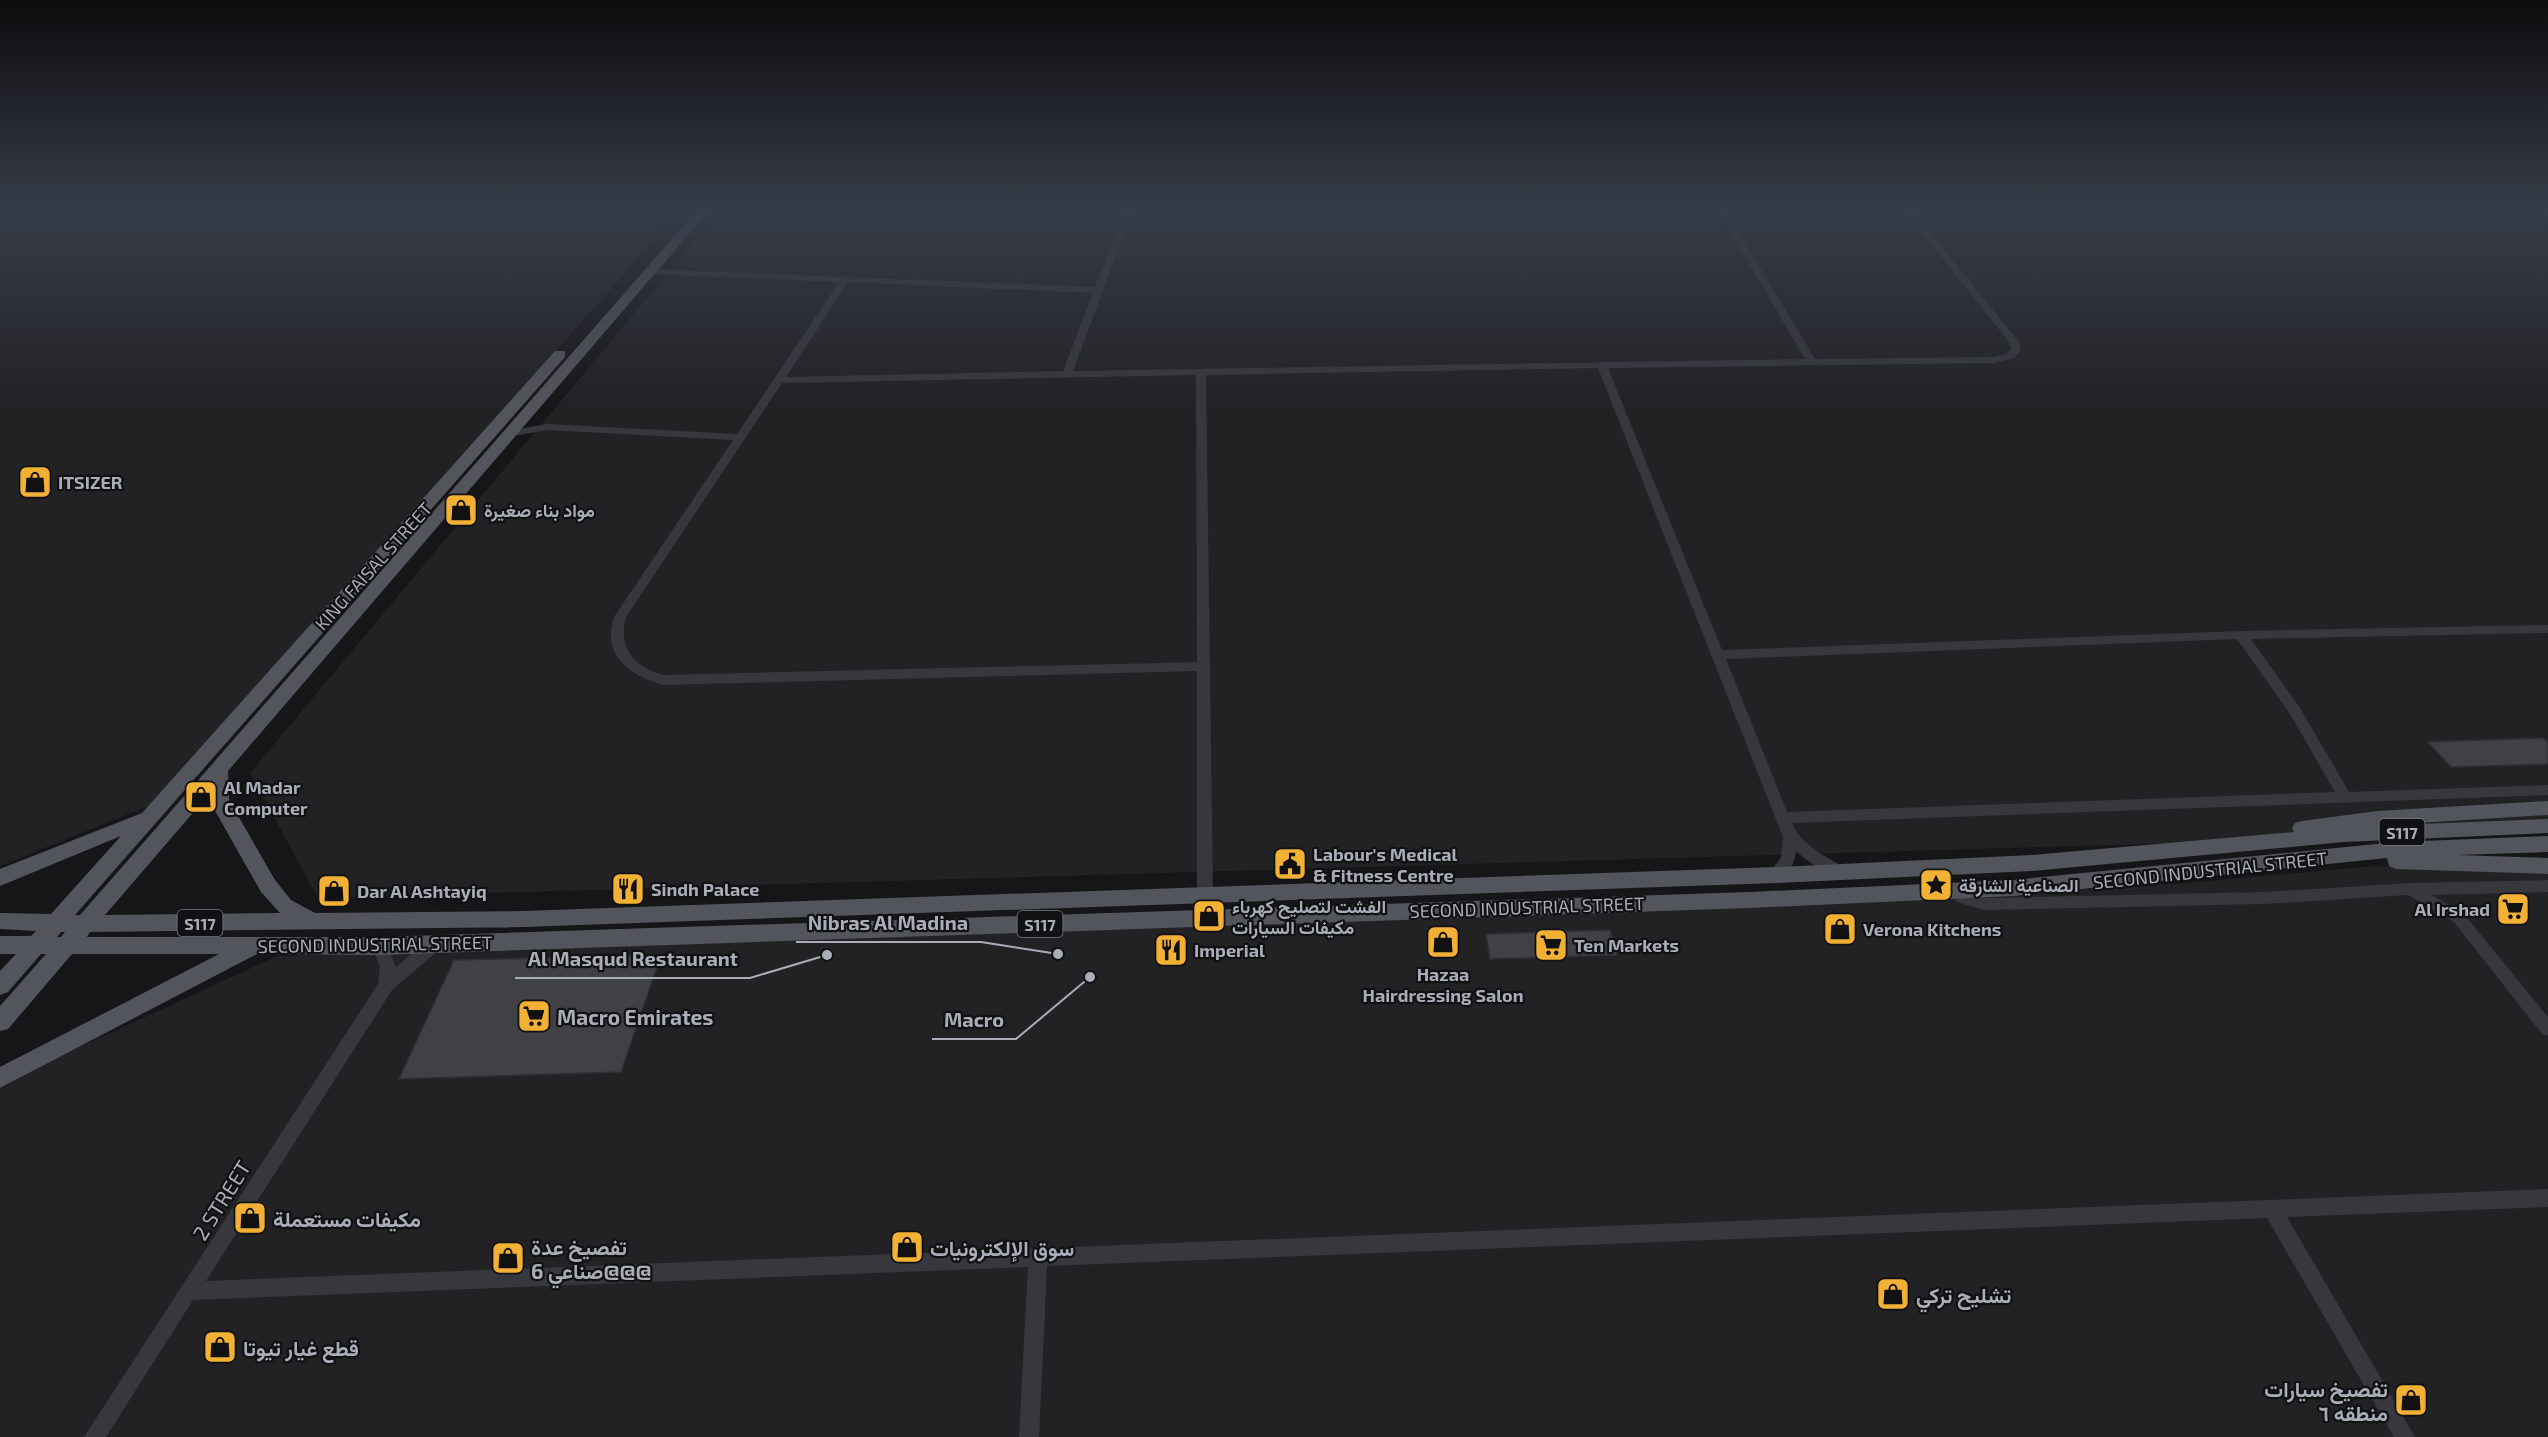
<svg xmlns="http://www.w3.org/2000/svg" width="2548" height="1437" font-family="'Exo 2',Vazirmatn,sans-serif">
  <rect width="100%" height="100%" fill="#161618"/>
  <path fill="#222225" d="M0 207H684L151 805 0 866Z
    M723 207H2548V832L318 898 250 773Z
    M2375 866 2548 873V1437H0V1089L52 1060 277 956 1894 899 2175 884Z"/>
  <path fill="#404145" stroke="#303034" stroke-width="1.5" d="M2543 738 2548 743V764L2451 767 2428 742Z
    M1610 930 1617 955 1490 959 1486 934Z
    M661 955 621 1072 399 1079 454 960Z"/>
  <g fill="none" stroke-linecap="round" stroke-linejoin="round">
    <path fill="#37383d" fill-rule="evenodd" d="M1126 207H1134L1073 371 1805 359 1716 207H1724L1815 359 1993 357 2007 354 2011 349 2009 342 1902 207H1910L2019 342 2021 350 2014 358 1993 363 1608 368 1722 650 2241 631 2548 625V633L2251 639 2300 708 2349 792 2548 785V795L1792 823C1801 845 1825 856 1845 868L1848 872 1845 876C1832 880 1806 860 1796 851 1795 863 1785 884 1771 879L1768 875 1781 857 1783 837 1598 368 1206 375 1213 895 1210 899 1205 901 1200 899 1197 895V671L664 685C630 676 601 656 614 617L733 440 547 430 508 437 503 434 508 431 547 424 737 434 839 282 648 274 643 271 645 269 1095 287ZM848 282 1093 293 1063 371 786 377ZM1196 375 1197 662 664 675C635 668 617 647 626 617L782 383ZM2237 639 2290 714 2335 792 1787 812 1726 659Z
      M2548 880V892L2432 895 2464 914 2548 1017V1036L2542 1034 2454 922 2408 895 2264 904 1985 910C1971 906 1952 903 1944 890L1947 886 1952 884 1971 894 1985 898 2264 892 2410 883Z
      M434 938 440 939 442 944 440 949 392 990 206 1281 2548 1189V1207L2287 1217 2415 1437H2394L2267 1218 1047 1266 1039 1437H1019L1028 1267 193 1300 106 1437H84L378 984 380 966 371 946 373 941 379 940 385 941 396 967 428 939Z"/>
    <path fill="#53555c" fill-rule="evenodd" d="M700 207H712L228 771 229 800 275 880 291 900 315 913 523 911 1776 867 2032 855 2294 832 2292 828 2295 823 2302 821 2377 811 2548 801V815L2369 826 2548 819V833L2344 842 2032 871 1776 883 523 927 90 932 87 937H379L1749 892 2013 880 2396 842 2548 836V852L2457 855 2548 858V874L2396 869 2389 866 2387 858 2013 896 1749 908 379 955 257 954 0 1088V1067L219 954H72L8 1029 0 1031V1006L46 954H41L8 992 0 995V971L16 954H0V936H31L36 931 0 929V913L51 914 121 836 0 886V869L142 813 555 351H565V357L75 915H80ZM210 793 209 800 261 892 280 913 105 915ZM61 932H65L61 937H57Z"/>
  </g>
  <linearGradient id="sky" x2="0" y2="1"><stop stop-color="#0c0c0d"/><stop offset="0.51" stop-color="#363c48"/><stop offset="1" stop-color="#363c48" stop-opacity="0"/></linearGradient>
  <rect width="2548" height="408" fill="url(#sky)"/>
  <defs>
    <g id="shop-square" transform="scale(1.725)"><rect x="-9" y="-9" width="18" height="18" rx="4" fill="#f2b134" stroke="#111113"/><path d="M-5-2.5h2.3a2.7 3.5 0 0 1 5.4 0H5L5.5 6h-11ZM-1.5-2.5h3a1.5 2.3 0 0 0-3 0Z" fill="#111"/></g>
    <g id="civic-square" transform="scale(1.725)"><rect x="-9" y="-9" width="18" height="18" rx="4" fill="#f2b134" stroke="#111113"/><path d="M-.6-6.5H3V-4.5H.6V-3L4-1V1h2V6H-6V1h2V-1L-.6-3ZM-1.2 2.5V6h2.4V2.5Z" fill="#111"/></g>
    <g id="sight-square" transform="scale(1.725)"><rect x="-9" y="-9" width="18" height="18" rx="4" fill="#f2b134" stroke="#111113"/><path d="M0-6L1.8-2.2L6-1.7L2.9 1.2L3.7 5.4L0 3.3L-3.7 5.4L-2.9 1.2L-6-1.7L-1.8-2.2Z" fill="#111"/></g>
    <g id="restaurant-square" transform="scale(1.725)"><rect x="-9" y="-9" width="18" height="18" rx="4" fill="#f2b134" stroke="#111113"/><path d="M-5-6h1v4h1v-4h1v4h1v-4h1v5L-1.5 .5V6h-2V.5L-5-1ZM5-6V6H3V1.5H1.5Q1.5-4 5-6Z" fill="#111"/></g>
    <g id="supermarket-square" transform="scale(1.725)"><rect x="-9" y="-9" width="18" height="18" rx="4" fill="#f2b134" stroke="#111113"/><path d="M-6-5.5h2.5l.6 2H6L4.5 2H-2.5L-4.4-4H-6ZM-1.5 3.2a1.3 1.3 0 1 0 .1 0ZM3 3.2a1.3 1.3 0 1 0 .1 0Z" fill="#111"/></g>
  </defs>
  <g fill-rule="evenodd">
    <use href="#shop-square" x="35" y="482"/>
    <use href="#shop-square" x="461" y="510"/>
    <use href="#shop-square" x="201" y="797"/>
    <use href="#civic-square" x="1290" y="864"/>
    <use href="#sight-square" x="1936" y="885"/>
    <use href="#restaurant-square" x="628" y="889"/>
    <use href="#shop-square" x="334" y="891"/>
    <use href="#supermarket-square" x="2513" y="909"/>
    <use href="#shop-square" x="1209" y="916"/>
    <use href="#shop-square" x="1840" y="929"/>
    <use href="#shop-square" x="1443" y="942"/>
    <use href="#supermarket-square" x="1551" y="945"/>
    <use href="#restaurant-square" x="1171" y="950"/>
    <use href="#supermarket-square" x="534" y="1016"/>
    <use href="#shop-square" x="250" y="1218"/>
    <use href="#shop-square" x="907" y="1247"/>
    <use href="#shop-square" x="508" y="1258"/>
    <use href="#shop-square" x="1893" y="1294"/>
    <use href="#shop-square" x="220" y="1347"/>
    <use href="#shop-square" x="2411" y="1400"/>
  </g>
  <g text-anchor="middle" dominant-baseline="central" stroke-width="4.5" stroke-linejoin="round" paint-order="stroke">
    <g fill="#111113" stroke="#7b7e86" stroke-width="1.5">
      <rect x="2379.5" y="819" width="45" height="26" rx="4.5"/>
      <rect x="177.5" y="910" width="45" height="26" rx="4.5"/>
      <rect x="1017.5" y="911" width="45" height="26" rx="4.5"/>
    </g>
    <g font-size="16" font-weight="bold" fill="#a8adb8">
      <text x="2402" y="832">S117</text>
      <text x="200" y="923">S117</text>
      <text x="1040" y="924">S117</text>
    </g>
    <g font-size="18" font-weight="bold" fill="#a8adb8" stroke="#111113" text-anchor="start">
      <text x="58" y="482">ITSIZER</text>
      <text x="484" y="510">مواد بناء صغيرة</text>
      <text x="224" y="787">Al Madar<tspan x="224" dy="21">Computer</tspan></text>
      <text x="1313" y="854">Labour's Medical<tspan x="1313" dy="21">&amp; Fitness Centre</tspan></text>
      <text x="1959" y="885">الصناعية الشارقة</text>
      <text x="651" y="889">Sindh Palace</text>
      <text x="357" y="891">Dar Al Ashtayiq</text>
      <text x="1232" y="906">الفشت لتصلیح کھرباء<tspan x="1232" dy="21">مکیفات السیارات</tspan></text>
      <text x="2490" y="909" text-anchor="end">Al Irshad</text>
      <text x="1863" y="929">Verona Kitchens</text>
      <text x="1574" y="945">Ten Markets</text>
      <text x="1194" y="950">Imperial</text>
      <text x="1443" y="974" text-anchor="middle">Hazaa<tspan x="1443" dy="21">Hairdressing Salon</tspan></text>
    </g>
    <g font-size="18" fill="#a8adb8" stroke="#111113">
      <text transform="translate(373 566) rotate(-48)">KING FAISAL STREET</text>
      <text transform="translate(2210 870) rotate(-6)">SECOND INDUSTRIAL STREET</text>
      <text transform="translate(1527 907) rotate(-2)">SECOND INDUSTRIAL STREET</text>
      <text transform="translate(375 944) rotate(-1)">SECOND INDUSTRIAL STREET</text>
    </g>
    <g font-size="21" font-weight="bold" fill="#a8adb8" stroke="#111113" text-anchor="start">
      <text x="557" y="1016">Macro Emirates</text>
      <text x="273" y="1218">مكيفات مستعملة</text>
      <text x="531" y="1246">تفصيخ عدة<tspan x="531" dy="24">صناعي 6@@@</tspan></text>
      <text x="930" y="1247">سوق الإلكترونيات</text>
      <text x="1916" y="1294">تشليح تركي</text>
      <text x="243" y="1347">قطع غيار تيوتا</text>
      <text x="2388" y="1388" text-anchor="end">تفصيخ سيارات<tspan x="2388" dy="24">منطقه ٦</tspan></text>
    </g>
    <g font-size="21" fill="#a8adb8" stroke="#111113">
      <text transform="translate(221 1200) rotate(-58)">2 STREET</text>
    </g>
  </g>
  <path fill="none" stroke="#a8adb8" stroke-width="2" d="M1058 954L981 942H796M827 955L750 978H515M1090 977L1016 1039H932"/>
  <g fill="#a8adb8" stroke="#111113" stroke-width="2">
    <circle cx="1058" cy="954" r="6"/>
    <circle cx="827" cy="955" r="6"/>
    <circle cx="1090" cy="977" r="6"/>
  </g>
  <g font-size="20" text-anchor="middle" font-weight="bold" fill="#a8adb8" stroke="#111113" stroke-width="4.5" stroke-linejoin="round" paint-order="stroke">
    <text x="888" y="930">Nibras Al Madina</text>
    <text x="633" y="966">Al Masqud Restaurant</text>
    <text x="974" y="1027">Macro</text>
  </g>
</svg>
